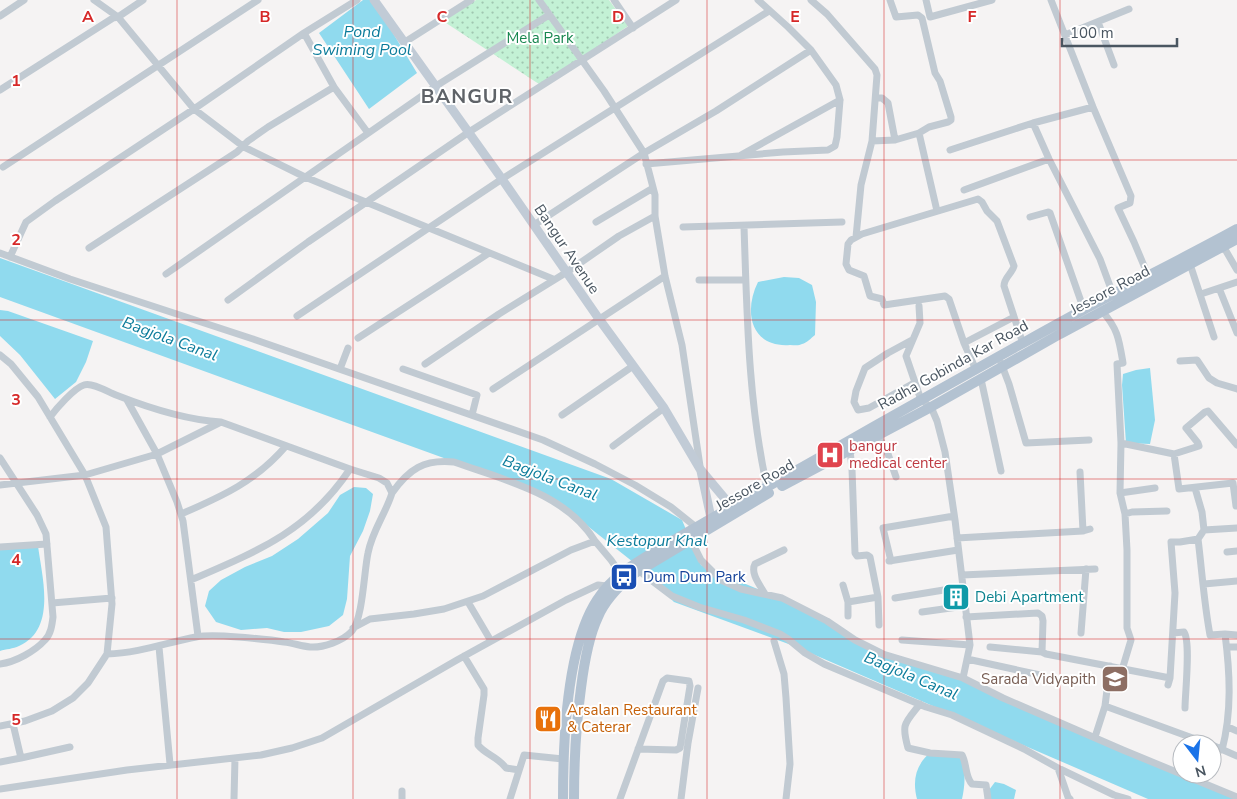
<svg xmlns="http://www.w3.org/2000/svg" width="1237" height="799" font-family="'Nunito Sans',sans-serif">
  <defs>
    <pattern id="park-dots" width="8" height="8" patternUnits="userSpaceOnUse" patternTransform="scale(1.25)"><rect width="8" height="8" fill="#c3f1d5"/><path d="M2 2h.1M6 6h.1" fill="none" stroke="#a0c6b0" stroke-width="1.8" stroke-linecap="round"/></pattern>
  </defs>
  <rect width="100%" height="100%" fill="#f5f3f3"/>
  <path fill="url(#park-dots)" d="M476 0H609L628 26 542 86 443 21Z"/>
  <path fill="#90daee" d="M363 0H373L417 73 369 109 319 33Z
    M0 258 611 479 682 520 701 565 805 609 874 650 966 681 1237 799H1148L794 646 674 602 633 562 551 497 0 297Z
    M784 277 799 278 812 285 816 302 815 335C811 338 807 343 802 344 799 346 794 345 790 345 751 348 743 312 758 282Z
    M0 310 8 311 93 341 86 362 76 382 55 399 20 355 0 336Z
    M1150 368 1155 420 1150 444 1126 443 1122 385 1123 374 1136 370Z
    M354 487 366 488 373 494 370 511 363 531 350 556 347 599 343 615 329 626 301 632H284L267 628 241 630 216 622 205 606 209 591 221 580 245 567 272 556 298 539 328 513 340 495Z
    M38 546C42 577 57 629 19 646 13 649 6 649 0 651V549Z
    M931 752 958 755C967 764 965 787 962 799H917C912 780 916 764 931 752Z
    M995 782 1004 784 1016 790 1014 799H990L989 790Z"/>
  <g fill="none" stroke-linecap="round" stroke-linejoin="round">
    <path stroke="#c1cad2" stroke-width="7" d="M94 0 118 17 194 109 244 147 305 177 553 279
      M539 0 604 91 644 153 655 195V216L665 276 682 345 700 466
      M614 0 633 28
      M811 0 827 14 875 69 877 75 872 141 861 185 856 237
      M890 0 896 17 918 15 922 18 935 73 940 81 951 117V120L948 122 929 127 919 133 937 211
      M926 0 930 17 992 0
      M1051 0 1093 107 1131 196 1130 203 1118 208 1134 242 1150 280
      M0 16 24 0
      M1098 22 1114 65
      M304 33 334 87
      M1065 35 1129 9
      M405 42 471 0
      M0 90 113 18 118 17 143 0
      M877 98H882L888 103 895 140
      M1033 123 1049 159 1100 259 1114 297
      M872 141 895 140 919 133
      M950 150 1033 123 1093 107
      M741 155 840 100
      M646 164 783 152 828 150 835 146 837 137 840 100 836 85 811 50 788 27 758 0
      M3 167 258 0
      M964 190 1049 159
      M1030 217 1048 212 1050 213 1084 310
      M596 222 653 188
      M534 225 644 153 716 111 811 50
      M744 226C747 314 748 401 767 487
      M683 227 842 222
      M1221 247 1226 251 1237 270
      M89 248 237 152 248 141 268 127 334 87 368 133
      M0 253 70 279 253 339 543 440 595 464 635 485 671 507 696 527
      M10 257 26 222 55 201 194 109 304 33 357 0
      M1190 264 1214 337
      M166 274 436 86 549 15
      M699 280H745
      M1219 288 1237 333
      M1201 294 1237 282
      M228 300 308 242 469 132 676 0
      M919 306 920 323 906 356 921 400 931 407 937 421 945 452 955 520 970 645 963 678
      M1102 311C1118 329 1119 339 1123 363L1117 364 1121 443 1120 493 1125 514 1127 550V628L1131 640 1122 670
      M297 316 502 179 769 11
      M358 338 489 253
      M912 340 888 353 865 368 856 391 854 402 858 410 869 408 914 383
      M964 343 1014 317
      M0 355 11 364 38 397 85 475 106 527 112 604 107 654 88 683 73 698 52 711 25 721 0 726
      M1180 361 1197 360 1209 378 1217 383 1237 389
      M1001 363 1009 384 1026 443 1089 440
      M425 364 499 314 567 272 619 236 655 216
      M340 369 348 348
      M403 369 477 395 472 415
      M976 370 964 343 949 299 945 296 884 305 882 299 870 296 864 276 849 270 846 264 848 244 851 240 862 234 978 199 982 202 987 211 997 221 1014 266C1012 274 1004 277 1004 286L1023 344
      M981 379 1001 471
      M493 389 665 276
      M127 400 157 454 177 502 183 521 198 636
      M562 415 633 366
      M50 417C56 409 74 388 84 385 92 382 108 392 116 395 149 408 186 420 221 422L350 469 379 478 387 483 392 493C386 513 372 531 368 553 364 571 363 618 352 631 343 641 323 648 310 647 301 646 293 643 284 642 273 640 261 639 250 638 233 637 213 634 196 637 166 643 138 653 107 654
      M878 435 888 454 896 477
      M1121 443 1174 454 1196 447 1199 446 1198 443 1186 428 1205 412 1208 411 1237 445
      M613 446 664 408
      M850 450 852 469 855 553 857 556 867 555 870 557 878 597 879 625
      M1174 454 1179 489 1233 483 1236 506
      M0 458 37 515 46 534 53 617C52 625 51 634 45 640 35 651 16 662 0 664
      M1080 472 1083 531
      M0 485 85 475 157 454 219 423
      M1195 488 1202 512 1204 530
      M392 493C409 469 424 459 454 462 504 480 565 493 595 541
      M1120 493 1155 488
      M181 514C223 496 256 481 286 446
      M1125 514 1132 512 1167 511
      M957 538 1083 531 1090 529
      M1198 539C1202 571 1204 603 1210 635L1225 634C1230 673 1232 712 1222 750
      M691 540 701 560 721 580 741 589 782 598 827 621 855 640 883 654 963 678 1003 698 1123 750 1237 797
      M0 547 47 544
      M1227 552 1237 551
      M889 561 958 550
      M891 561 883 528 954 516
      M639 571 672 596 699 607 744 620 780 634 788 639 805 653 824 664 926 707 952 715 1024 749 1058 768 1114 795 1128 799
      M962 575 1095 569
      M191 580C256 552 309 531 350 469
      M1204 584 1237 581
      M843 585 848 602V616
      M765 594C760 585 750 573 755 564L784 550
      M895 598 962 587
      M468 602 491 641
      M848 602 878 597
      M52 603 112 598
      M922 612 965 606
      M966 617 1038 613 1042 616 1043 621 1042 652 1046 654 1170 678
      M353 628 370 619 414 614 444 609 483 596 571 550 595 541 611 560 622 576
      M1081 633 1086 569
      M1173 633 1184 632C1191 642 1185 693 1185 708
      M1225 634 1237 635
      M902 640 970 645
      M774 641 784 674 786 698 790 764 786 799
      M159 647 170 764
      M990 647 1042 652
      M1227 647H1237
      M464 656 484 689V695L478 738V745C486 755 497 756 506 768L519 770
      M967 659 1040 675
      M1168 685 1170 678 1175 593 1171 542H1180L1198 539 1204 530 1237 528
      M920 704C905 723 901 723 908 748L930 753 962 755C967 764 965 777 972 784L986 785 988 799
      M1105 706 1209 744
      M13 724 21 758 70 747
      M1228 727 1237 731
      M1095 737 1105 706 1110 666
      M1212 745 1237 756
      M0 762 21 758
      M1058 768 1068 797 1070 799
      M0 789 127 770 261 755 292 748 322 738 457 660 566 600 598 585 607 586
      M402 791V799
      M234 799 235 758
      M510 799 524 755 563 759
      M620 799 663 681 667 678 689 681 690 686 680 748 676 750 638 749
      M681 799 688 743 698 688"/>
    <path stroke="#c1cbd6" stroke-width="9" d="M374 0 502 179 599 319 664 408 700 469 736 512
      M701 471 711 518 714 524"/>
    <path stroke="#b3c2d1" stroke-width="10" d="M782 486 931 407 1060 334 1237 239
      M563 799C563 743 566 647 597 600 614 573 641 560 667 544 689 531 711 519 733 506 849 441 964 375 1081 311 1133 283 1186 257 1237 229
      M574 799C574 761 576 725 581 688 584 664 588 638 598 617 605 600 618 587 632 575L769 493"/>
  </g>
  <path fill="none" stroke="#d62828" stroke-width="1" stroke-opacity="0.55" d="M177 0V799M353 0V799M530 0V799M707 0V799M884 0V799M1060 0V799M0 160H1237M0 320H1237M0 479H1237M0 639H1237"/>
  <defs>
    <g id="hospital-square" transform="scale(1.4375)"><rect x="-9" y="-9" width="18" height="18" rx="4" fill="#e0444e" stroke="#fff"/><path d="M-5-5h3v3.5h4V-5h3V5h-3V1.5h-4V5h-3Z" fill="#fff"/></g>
    <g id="bus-square" transform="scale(1.4375)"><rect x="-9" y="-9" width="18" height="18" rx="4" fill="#1a4fb4" stroke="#fff"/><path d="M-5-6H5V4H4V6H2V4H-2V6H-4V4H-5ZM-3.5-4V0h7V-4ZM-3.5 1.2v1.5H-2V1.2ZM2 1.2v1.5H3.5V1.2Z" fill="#fff"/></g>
    <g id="building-square" transform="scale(1.4375)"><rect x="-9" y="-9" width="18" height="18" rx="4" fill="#0f9aa8" stroke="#fff"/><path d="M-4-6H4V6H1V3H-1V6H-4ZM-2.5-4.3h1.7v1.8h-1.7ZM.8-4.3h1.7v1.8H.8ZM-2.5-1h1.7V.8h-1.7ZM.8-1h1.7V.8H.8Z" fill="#fff"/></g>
    <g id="school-square" transform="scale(1.4375)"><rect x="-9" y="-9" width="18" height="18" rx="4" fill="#8d6e63" stroke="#fff"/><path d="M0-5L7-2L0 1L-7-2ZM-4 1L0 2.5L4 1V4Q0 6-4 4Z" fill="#fff"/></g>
    <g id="restaurant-square" transform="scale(1.4375)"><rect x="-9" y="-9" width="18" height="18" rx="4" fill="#e8710a" stroke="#fff"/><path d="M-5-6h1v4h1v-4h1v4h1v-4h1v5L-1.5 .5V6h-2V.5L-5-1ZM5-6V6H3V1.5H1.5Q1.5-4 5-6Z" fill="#fff"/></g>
  </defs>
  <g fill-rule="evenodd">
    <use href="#hospital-square" x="830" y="455"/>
    <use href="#bus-square" x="624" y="577"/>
    <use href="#building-square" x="956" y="597"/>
    <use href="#school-square" x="1115" y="679"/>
    <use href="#restaurant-square" x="548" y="719"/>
  </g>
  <g text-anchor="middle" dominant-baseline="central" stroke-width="4" stroke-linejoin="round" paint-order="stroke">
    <g font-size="15" fill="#17864f" stroke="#fff">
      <text x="540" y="38">Mela Park</text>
    </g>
    <g font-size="15" fill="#4a5661" stroke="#fff">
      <text transform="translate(567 249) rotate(56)">Bangur Avenue</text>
      <text transform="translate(1110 290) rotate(-28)">Jessore Road</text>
      <text transform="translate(953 365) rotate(-29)">Radha Gobinda Kar Road</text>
      <text transform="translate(755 485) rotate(-30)">Jessore Road</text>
    </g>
    <g font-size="15" fill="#be3a42" stroke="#fff" text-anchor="start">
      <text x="849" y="446">bangur<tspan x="849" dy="17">medical center</tspan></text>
    </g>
    <g font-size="15" fill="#164399" stroke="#fff" text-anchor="start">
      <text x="643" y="577">Dum Dum Park</text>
    </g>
    <g font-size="15" fill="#0d838f" stroke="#fff" text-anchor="start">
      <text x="975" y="597">Debi Apartment</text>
    </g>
    <g font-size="15" fill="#785e54" stroke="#fff" text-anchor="end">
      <text x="1096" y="679">Sarada Vidyapith</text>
    </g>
    <g font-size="15" fill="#c56008" stroke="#fff" text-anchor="start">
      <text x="567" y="710">Arsalan Restaurant<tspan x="567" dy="17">&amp; Caterar</tspan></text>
    </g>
    <g font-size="16" font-style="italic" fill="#0c7c9b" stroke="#fff">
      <text x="362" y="32">Pond<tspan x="362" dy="18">Swiming Pool</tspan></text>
      <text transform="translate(170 339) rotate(20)">Bagjola Canal</text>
      <text transform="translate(550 478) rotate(21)">Bagjola Canal</text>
      <text x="657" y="541">Kestopur Khal</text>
      <text transform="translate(911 676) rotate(23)">Bagjola Canal</text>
    </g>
    <g font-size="20" font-weight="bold" letter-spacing="1" fill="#5f6368" stroke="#fff">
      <text x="467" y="96">BANGUR</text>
    </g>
  </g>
  <g font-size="16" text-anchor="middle" font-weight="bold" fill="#d62828" stroke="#fff" stroke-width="4" stroke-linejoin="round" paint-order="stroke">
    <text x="88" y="22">A</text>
    <text x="265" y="22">B</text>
    <text x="442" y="22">C</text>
    <text x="618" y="22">D</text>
    <text x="795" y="22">E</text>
    <text x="972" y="22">F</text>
    <text x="16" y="86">1</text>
    <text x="16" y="245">2</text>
    <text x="16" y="405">3</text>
    <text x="16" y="565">4</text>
    <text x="16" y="725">5</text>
  </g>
  <g transform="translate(1197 759) rotate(164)"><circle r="24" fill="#ffffff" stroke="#b7bbc0"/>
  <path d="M0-4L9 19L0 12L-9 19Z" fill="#1a73e8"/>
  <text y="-8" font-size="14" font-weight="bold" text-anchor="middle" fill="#4a5661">N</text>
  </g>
  <path d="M1062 38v8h115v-8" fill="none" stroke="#4a5661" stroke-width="2.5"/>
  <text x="1070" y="38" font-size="15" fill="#4a5661" stroke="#ffffff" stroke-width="4" paint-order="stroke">100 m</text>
</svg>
